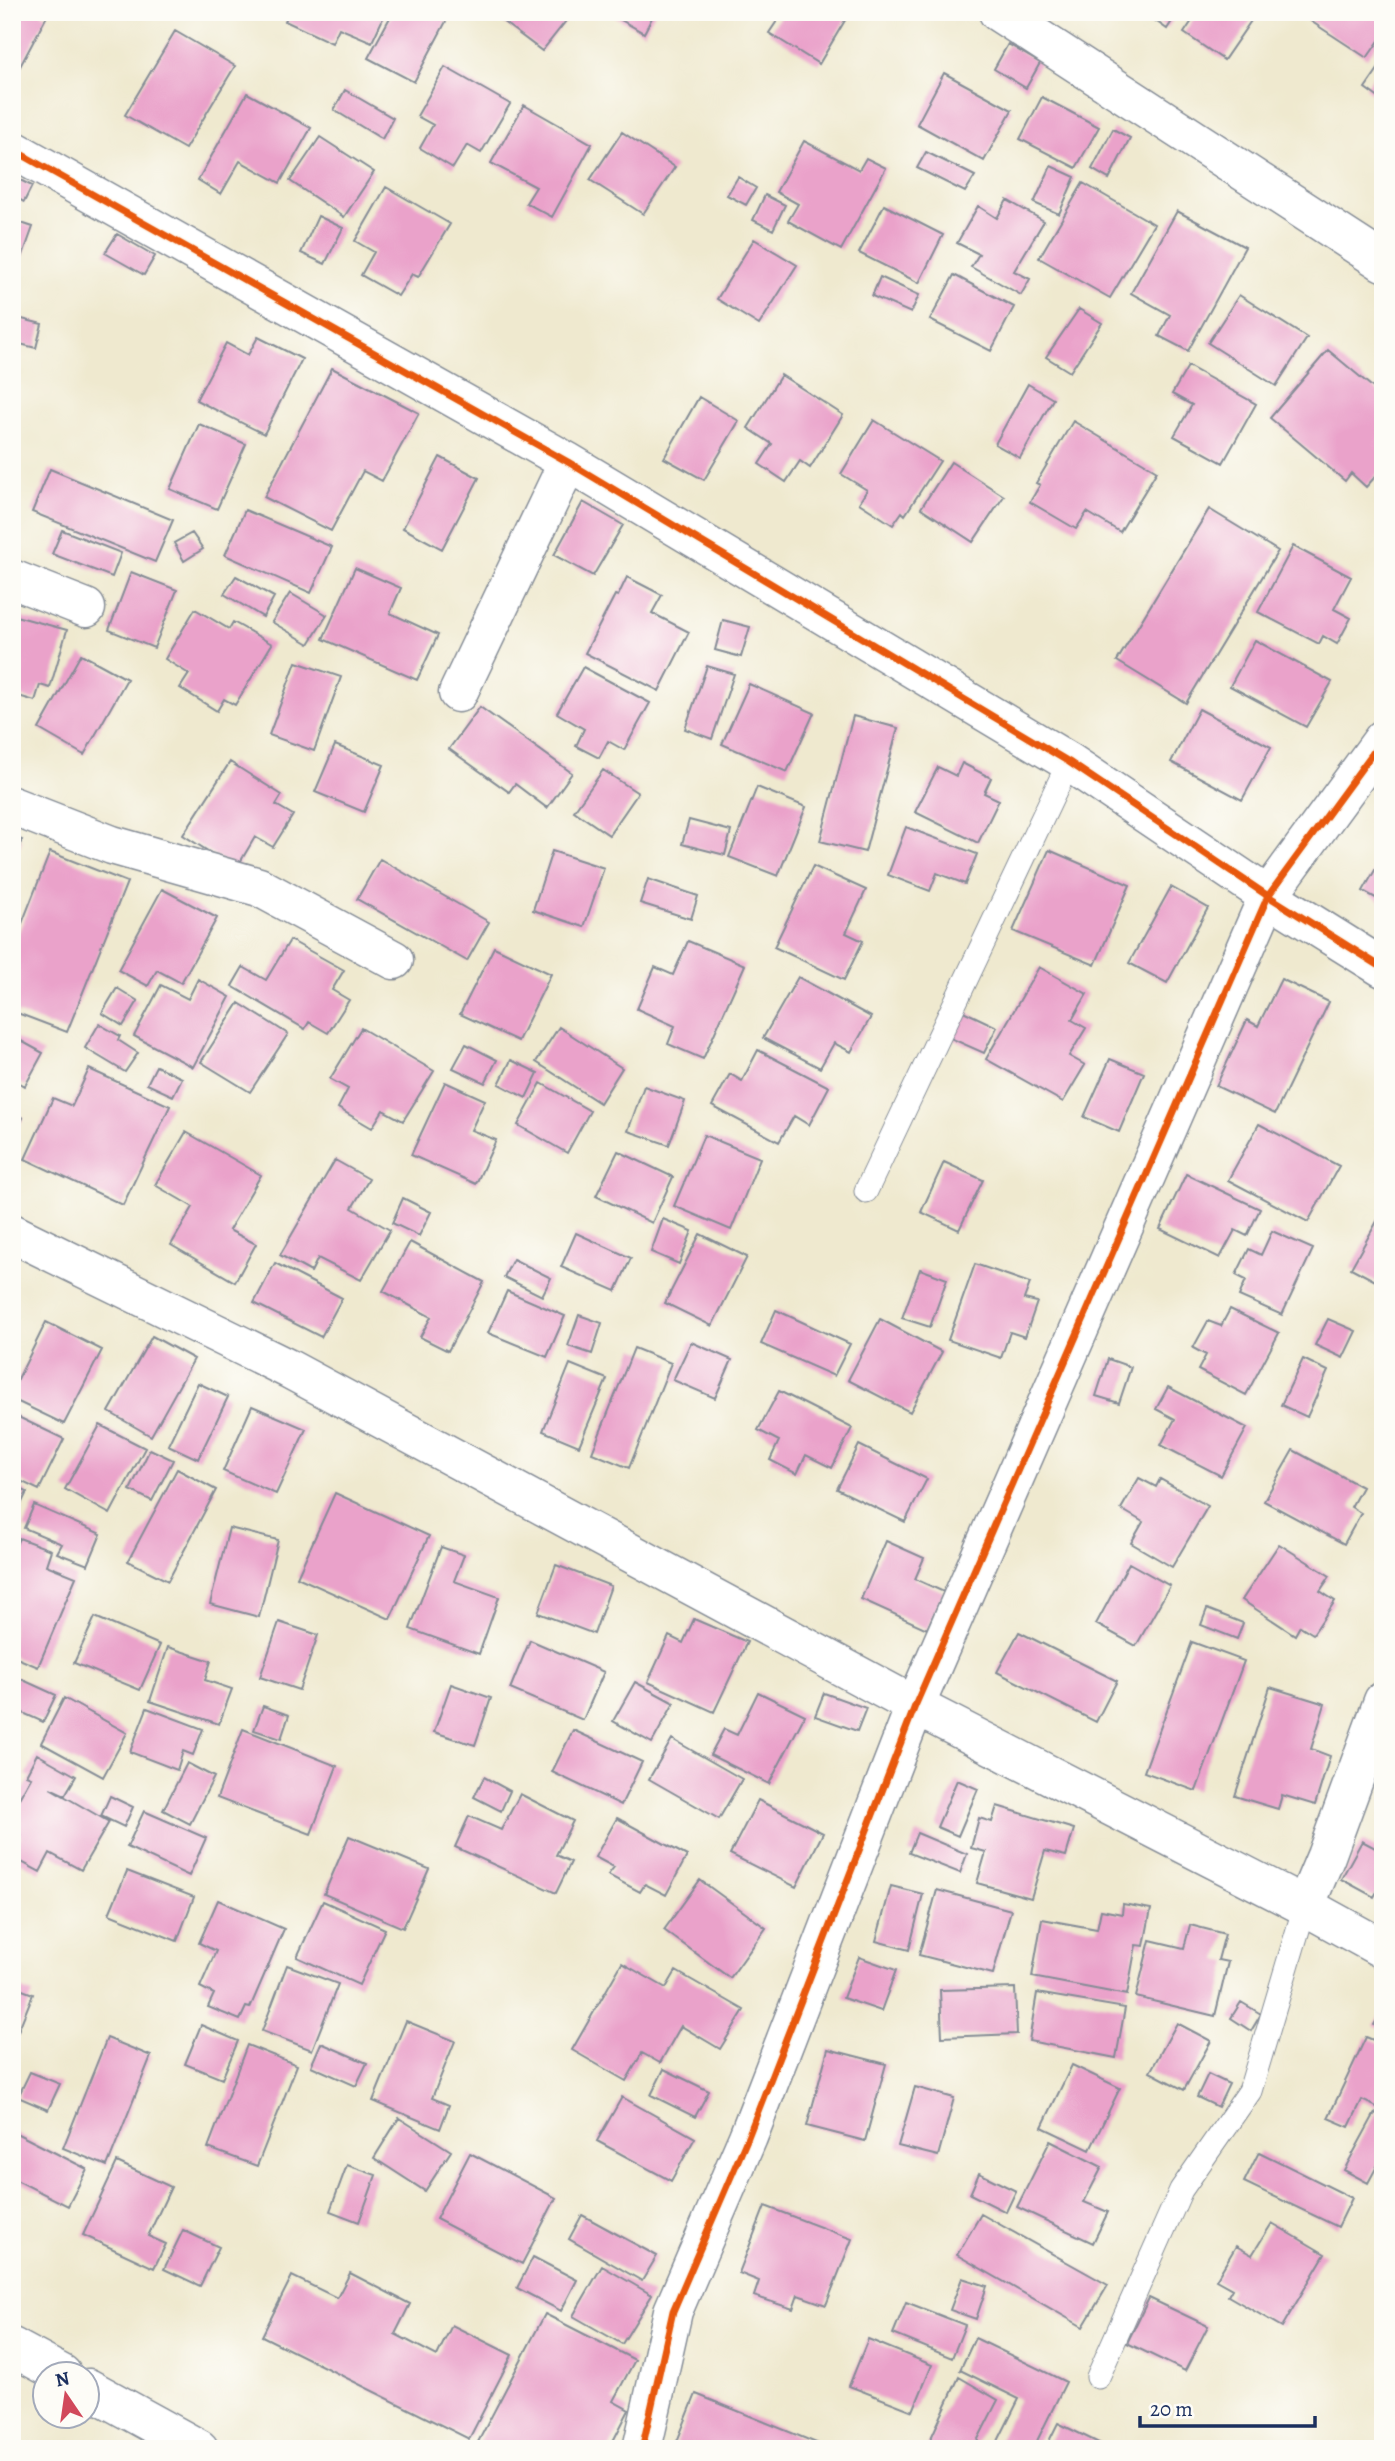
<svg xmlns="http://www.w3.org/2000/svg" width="1395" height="2461" font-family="Alegreya,serif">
  <rect width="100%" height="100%" fill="#fdfcf7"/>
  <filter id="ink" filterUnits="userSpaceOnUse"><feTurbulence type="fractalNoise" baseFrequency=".0143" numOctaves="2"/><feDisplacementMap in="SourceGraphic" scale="14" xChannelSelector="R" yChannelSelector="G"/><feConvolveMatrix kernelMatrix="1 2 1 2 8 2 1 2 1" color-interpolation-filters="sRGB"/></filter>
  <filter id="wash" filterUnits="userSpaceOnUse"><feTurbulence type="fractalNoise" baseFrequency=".00686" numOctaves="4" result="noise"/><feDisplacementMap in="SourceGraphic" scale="28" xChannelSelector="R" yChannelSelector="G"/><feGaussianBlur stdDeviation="1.57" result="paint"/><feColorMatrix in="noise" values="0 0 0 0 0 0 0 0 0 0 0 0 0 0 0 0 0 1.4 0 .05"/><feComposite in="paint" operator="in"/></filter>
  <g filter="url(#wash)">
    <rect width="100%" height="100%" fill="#efe9cf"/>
    <g id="blocks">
      <path fill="#eaa2ca" d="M12 12H40L47 16 16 74 12 72Z
        M289 12H386L372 42 339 28 332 43 285 21Z
        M393 12H451L414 82 368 58Z
        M490 12H573L542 51Z
        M607 12H655L644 33Z
        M783 12H850L819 64 769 33Z
        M1143 12H1178L1167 29Z
        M1198 12H1257L1224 60 1184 33Z
        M1314 12H1383V35L1367 58 1309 20Z
        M175 31 235 66 185 149 125 115Z
        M1008 44 1040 63 1026 88 994 69Z
        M1383 62V101L1365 88Z
        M445 67 510 104 481 153 467 145 453 168 420 148 433 125 417 116Z
        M944 73 1012 110 984 161 917 124Z
        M345 90 393 118 382 139 334 110Z
        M247 93 311 128 280 183 240 161 221 194 198 180Z
        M1042 97 1099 127 1076 168 1020 139Z
        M524 105 592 144 552 217 526 203 536 187 491 163Z
        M1113 129 1130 138 1109 179 1092 169Z
        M622 132 675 167 643 214 590 180Z
        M320 137 374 172 344 217 290 181Z
        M804 141 859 170 866 158 886 168 841 250 788 221 798 204 776 192Z
        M926 152 975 176 965 192 917 168Z
        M1051 166 1075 177 1059 214 1034 203Z
        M12 176 32 186 24 202 12 195Z
        M738 177 756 188 746 205 727 195Z
        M1083 183 1154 224 1110 298 1039 258Z
        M386 187 450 224 418 277 412 274 398 296 361 275 374 252 355 241Z
        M765 195 785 205 773 230 753 220Z
        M1007 200 1044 221 1014 271 1030 279 1021 295 971 267 979 254 957 243 978 206 997 218Z
        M884 205 943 235 919 283 859 253Z
        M1177 211 1245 247 1188 351 1159 336 1170 315 1131 293Z
        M318 216 343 228 325 264 301 253Z
        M12 220 33 227 13 283H12Z
        M117 234 155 256 144 275 105 253Z
        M754 239 797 265 759 325 717 299Z
        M954 275 1014 307 991 351 930 320Z
        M880 277 919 295 911 313 872 296Z
        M1239 295 1307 338 1276 386 1208 343Z
        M1079 309 1102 323 1070 372 1046 357Z
        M14 317 42 324 36 348 12 342Z
        M258 337 302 359 264 434 196 400 226 343 248 355Z
        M1328 350 1383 396V437L1379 441 1383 445V468L1366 487 1351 473 1345 481 1270 418Z
        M1188 366 1256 404 1223 463 1174 436 1192 405 1172 394Z
        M332 368 419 413 382 481 363 471 331 531 264 497Z
        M781 375 843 415 810 468 800 461 786 482 759 464 772 444 748 428Z
        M1028 384 1053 399 1020 458 995 444Z
        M699 397 739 421 704 480 664 458Z
        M874 420 940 461 905 515 902 512 893 525 859 503 867 490 841 474Z
        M1073 421 1157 471 1120 532 1087 512 1076 529 1030 502 1040 485 1036 483Z
        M199 424 246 444 217 509 170 489Z
        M440 457 479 478 442 549 403 528Z
        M951 462 1004 496 973 542 921 508Z
        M50 469 173 520 155 562 32 512Z
        M583 502 623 525 593 576 554 555Z
        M1209 509 1278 551 1186 703 1117 661Z
        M245 510 332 547 311 593 225 555Z
        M62 530 121 553 112 577 52 554Z
        M192 533 203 549 184 561 174 543Z
        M1293 546 1351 577 1334 609 1351 618 1337 644 1323 636 1319 644 1258 612Z
        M355 568 401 588 390 613 438 635 417 680 323 639Z
        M131 572 177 590 154 648 109 630Z
        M236 576 274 597 263 617 224 594Z
        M627 577 662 595 652 613 689 632 659 691 585 653 615 595 618 596Z
        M290 593 327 615 309 644 272 622Z
        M195 609 229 629 233 622 272 644 235 705 224 699 217 711 180 688 189 674 165 659Z
        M12 615 67 630 50 688 40 685 35 701 12 694Z
        M723 620 750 627 741 657 715 650Z
        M1255 640 1332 682 1306 727 1230 686Z
        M81 654 127 679 84 755 39 729Z
        M296 662 341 677 314 751 269 735Z
        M707 666 734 674 712 739 685 729Z
        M583 667 650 703 624 750 608 741 599 758 576 746 584 729 557 713Z
        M749 684 814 713 787 772 722 744Z
        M480 707 572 773 547 808 515 784 509 792 449 749Z
        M1199 709 1271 747 1242 800 1171 762Z
        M853 716 898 728 865 852 820 841Z
        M335 745 384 765 364 812 315 792Z
        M230 762 282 795 276 805 293 815 273 847 255 837 236 869 183 835Z
        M962 763 991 778 984 793 999 800 978 843 915 812 938 767 956 776Z
        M603 770 638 793 609 835 574 811Z
        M757 787 806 807 778 876 729 857Z
        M689 820 731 831 725 855 682 844Z
        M906 827 977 854 965 884 937 873 930 891 888 875Z
        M12 836 22 840 12 863Z
        M1049 850 1130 885 1095 965 1013 931Z
        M552 851 604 868 584 927 533 910Z
        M50 852 127 882 67 1032 12 1011V949Z
        M1383 856V902L1363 891Z
        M380 859 489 922 467 961 357 899Z
        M813 866 866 890 846 933 863 941 844 980 774 947Z
        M648 879 698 896 691 919 640 903Z
        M1171 887 1208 908 1167 983 1129 963Z
        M162 889 217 918 181 983 157 970 148 986 118 970Z
        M290 940 344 970 332 990 349 1000 328 1033 309 1022 305 1029 232 986 243 967 266 980Z
        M688 941 745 965 703 1059 668 1044 675 1026 637 1009 655 967 673 975Z
        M494 947 551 974 518 1041 460 1014Z
        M1039 967 1087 994 1072 1020 1086 1028 1069 1056 1085 1065 1063 1102 986 1059Z
        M798 977 871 1017 851 1052 834 1043 820 1068 763 1038Z
        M198 979 230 997 193 1067 134 1036 161 985 188 999Z
        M1281 979 1329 1002 1275 1114 1216 1086 1247 1020 1258 1026Z
        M117 988 138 1001 123 1026 102 1013Z
        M239 1003 288 1034 250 1092 201 1062Z
        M961 1010 997 1027 984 1053 948 1037Z
        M99 1024 120 1036 118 1040 138 1053 125 1072 85 1048Z
        M559 1027 622 1068 600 1103 536 1062Z
        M361 1028 434 1071 403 1121 383 1110 372 1128 338 1108 348 1089 330 1079Z
        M12 1036 43 1053 25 1086 12 1079Z
        M466 1044 497 1060 485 1083 453 1068Z
        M758 1050 829 1087 809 1125 794 1116 779 1142 712 1106 730 1074 742 1081Z
        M1110 1059 1144 1073 1119 1132 1084 1117Z
        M511 1060 538 1073 526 1098 499 1084Z
        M156 1066 182 1078 173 1096 147 1084Z
        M89 1069 170 1106 123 1205 25 1159 53 1098 72 1106Z
        M445 1082 485 1100 471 1130 496 1140 476 1184 411 1155Z
        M541 1083 590 1111 567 1153 518 1125Z
        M644 1086 685 1101 669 1145 628 1131Z
        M12 1112 23 1118 12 1139Z
        M1259 1124 1339 1166 1308 1222 1228 1180Z
        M186 1132 261 1175 229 1230 256 1244 235 1282 171 1245 193 1207 155 1185Z
        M704 1135 760 1158 731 1230 674 1206Z
        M618 1151 673 1177 652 1223 596 1196Z
        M335 1160 369 1179 352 1208 390 1230 361 1280 318 1258 311 1272 280 1255Z
        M944 1162 983 1180 959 1230 921 1212Z
        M1186 1174 1260 1209 1247 1236 1235 1230 1220 1258 1160 1229Z
        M403 1198 431 1212 419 1236 392 1223Z
        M1381 1214 1383 1215V1285L1351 1268Z
        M663 1219 692 1231 679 1264 651 1252Z
        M1272 1231 1313 1249 1282 1315 1239 1296 1246 1280 1236 1275 1249 1249 1261 1255Z
        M576 1233 631 1258 616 1291 561 1267Z
        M700 1234 747 1257 712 1326 665 1303Z
        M410 1242 484 1282 448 1351 420 1337 431 1317 383 1291Z
        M513 1259 551 1278 542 1296 504 1277Z
        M275 1263 342 1298 321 1337 254 1303Z
        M975 1264 1030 1283 1024 1299 1037 1302 1025 1337 1010 1332 1001 1358 948 1340Z
        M920 1269 947 1279 930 1327 902 1318Z
        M507 1291 565 1316 547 1357 488 1333Z
        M1230 1309 1279 1333 1246 1395 1198 1370 1206 1355 1193 1348 1208 1321 1221 1326Z
        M776 1310 850 1344 834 1376 761 1344Z
        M579 1315 602 1323 592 1354 568 1346Z
        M880 1319 942 1352 910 1412 848 1380Z
        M1328 1319 1356 1331 1343 1358 1315 1345Z
        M46 1322 102 1350 64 1424 12 1399V1391Z
        M152 1336 194 1359 151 1436 109 1412Z
        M691 1342 732 1360 715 1398 673 1380Z
        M634 1348 671 1363 629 1468 592 1453Z
        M1108 1359 1131 1367 1119 1403 1096 1396Z
        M1303 1359 1328 1371 1307 1417 1281 1405Z
        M570 1364 607 1379 579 1446 543 1431Z
        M198 1383 228 1397 198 1459 168 1445Z
        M1168 1387 1247 1428 1221 1476 1161 1445 1175 1419 1156 1409Z
        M779 1391 852 1428 832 1468 806 1455 797 1474 770 1460 779 1441 758 1430Z
        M252 1406 306 1429 276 1494 223 1471Z
        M12 1414 64 1439 39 1490 12 1477 14 1459Z
        M100 1425 145 1448 110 1514 65 1489Z
        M859 1445 927 1479 905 1522 837 1489Z
        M150 1449 173 1460 152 1501 130 1490Z
        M1293 1450 1362 1487 1351 1507 1361 1513 1344 1544 1264 1501Z
        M177 1469 216 1490 168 1581 128 1561Z
        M1139 1478 1156 1487 1160 1479 1208 1506 1172 1567 1131 1543 1143 1522 1121 1509Z
        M12 1485 27 1492 12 1523Z
        M335 1493 429 1536 390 1619 297 1577Z
        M34 1505 101 1534 88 1565 57 1553 62 1544 24 1528Z
        M229 1528 278 1540 259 1617 210 1604Z
        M19 1538 51 1550 46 1565 76 1577 38 1667 12 1656V1554Z
        M886 1541 924 1558 915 1579 944 1592 927 1629 861 1599Z
        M1279 1544 1330 1576 1320 1591 1335 1601 1313 1634 1300 1626 1295 1635 1242 1600Z
        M441 1547 464 1555 454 1581 499 1597 479 1654 410 1629Z
        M1129 1563 1170 1586 1136 1646 1096 1624Z
        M556 1565 611 1586 594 1634 538 1613Z
        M1207 1609 1243 1623 1237 1639 1201 1625Z
        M95 1617 160 1645 140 1690 74 1663Z
        M694 1619 747 1642 714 1712 648 1682 669 1636 683 1643Z
        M279 1622 318 1635 299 1690 260 1677Z
        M1019 1632 1117 1681 1096 1722 997 1672Z
        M530 1640 604 1672 583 1720 510 1689Z
        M1192 1642 1244 1661 1196 1791 1144 1772Z
        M168 1647 211 1661 205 1680 232 1689 219 1724 150 1701Z
        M12 1675 56 1695 43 1722 12 1708Z
        M635 1682 674 1703 652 1743 613 1721Z
        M451 1684 491 1698 475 1745 434 1732Z
        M1270 1687 1325 1704 1311 1749 1330 1756 1315 1805 1282 1795 1278 1809 1235 1796Z
        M758 1692 805 1715 769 1784 710 1755 724 1729 737 1735Z
        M824 1693 866 1708 857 1731 815 1716Z
        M64 1698 127 1733 103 1777 41 1743Z
        M263 1706 289 1715 281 1739 254 1730Z
        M147 1708 203 1729 193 1755 183 1751 177 1770 130 1752Z
        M243 1729 337 1766 311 1834 217 1798Z
        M573 1730 642 1762 621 1805 552 1772Z
        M672 1739 742 1779 719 1819 649 1779Z
        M37 1754 76 1776 65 1795 50 1788 109 1822 81 1870 50 1853 40 1872 12 1857V1851L21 1836 12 1832V1811L31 1777 26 1775Z
        M187 1763 214 1777 190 1824 163 1810Z
        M484 1777 510 1791 501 1811 474 1797Z
        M957 1780 978 1789 958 1836 937 1827Z
        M520 1794 573 1821 556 1855 571 1862 556 1893 455 1847 469 1816 501 1830Z
        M110 1796 133 1807 124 1827 101 1816Z
        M758 1800 823 1833 796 1887 730 1854Z
        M997 1806 1074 1829 1066 1856 1045 1851 1031 1898 977 1883 986 1852 971 1848 979 1818 992 1822Z
        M144 1811 206 1838 189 1876 127 1847Z
        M617 1818 687 1856 666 1895 645 1884 640 1892 608 1875 614 1867 595 1857Z
        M917 1833 967 1854 960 1873 909 1853Z
        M349 1836 429 1869 403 1928 324 1894Z
        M1362 1841 1383 1852V1881L1374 1897 1341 1879Z
        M127 1871 194 1897 177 1941 109 1914Z
        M700 1880 766 1928 730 1978 664 1930Z
        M891 1886 923 1894 909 1950 876 1941Z
        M937 1890 1011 1910 993 1974 919 1955Z
        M218 1900 284 1929 250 2008 246 2007 240 2020 208 2007 214 1994 200 1987 216 1951 199 1943Z
        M323 1901 385 1929 359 1985 297 1957Z
        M1123 1904 1151 1909 1144 1946 1136 1945 1127 1995 1032 1977 1042 1919 1097 1929 1101 1910 1122 1914Z
        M1190 1925 1225 1934 1218 1960 1228 1962 1215 2016 1136 1997 1150 1940 1184 1948Z
        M859 1957 896 1970 881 2011 843 1998Z
        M622 1963 666 1988 676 1971 744 2010 720 2049 681 2026 660 2063 642 2053 626 2081 572 2050Z
        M287 1965 338 1984 312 2050 262 2031Z
        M12 1986 33 1994 12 2046Z
        M1015 1988 1017 2034 942 2037 940 1990Z
        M1037 1993 1125 2008 1116 2058 1029 2041Z
        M1241 2002 1261 2014 1251 2031 1231 2018Z
        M1383 2010V2030L1374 2025Z
        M406 2021 455 2041 432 2098 449 2105 440 2129 373 2101Z
        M1177 2023 1211 2041 1184 2090 1150 2072Z
        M201 2025 238 2041 222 2079 185 2064Z
        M1366 2037 1383 2044V2110L1362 2100 1349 2127 1328 2118Z
        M107 2038 151 2056 107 2166 63 2148Z
        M321 2043 367 2063 356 2086 311 2066Z
        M247 2045 297 2065 257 2166 208 2148Z
        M828 2049 886 2064 865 2141 807 2126Z
        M1072 2065 1120 2088 1090 2150 1042 2127Z
        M664 2069 709 2091 695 2117 651 2095Z
        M30 2072 60 2084 48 2110 18 2097Z
        M1208 2074 1229 2084 1218 2107 1197 2097Z
        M915 2087 954 2098 938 2156 898 2146Z
        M622 2097 695 2138 671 2181 597 2141Z
        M1375 2113 1383 2117V2155L1368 2183 1344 2170Z
        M399 2118 451 2151 425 2191 374 2158Z
        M12 2131 87 2169 68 2206 12 2178Z
        M1050 2141 1102 2167 1084 2202 1108 2212 1093 2243 1017 2207Z
        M1259 2152 1352 2198 1338 2227 1244 2182Z
        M470 2153 556 2198 522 2264 436 2219Z
        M117 2162 171 2187 148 2236 166 2244 154 2268 83 2235Z
        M347 2165 376 2175 359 2222 330 2211Z
        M979 2173 1016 2191 1006 2212 970 2194Z
        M765 2206 852 2239 826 2305 798 2295 793 2309 754 2296 759 2281 739 2273Z
        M981 2214 1108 2285 1083 2327 957 2255Z
        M582 2215 657 2256 642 2281 569 2239Z
        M1272 2223 1325 2254 1282 2327 1228 2296 1232 2289 1216 2280 1236 2246 1252 2255Z
        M183 2230 219 2247 200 2286 164 2269Z
        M533 2257 577 2280 561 2311 517 2288Z
        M602 2266 652 2295 622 2344 573 2316Z
        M350 2273 410 2304 395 2334 437 2356 452 2325 512 2355 469 2439 262 2336 292 2276 337 2298Z
        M962 2278 987 2286 976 2319 950 2310Z
        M1149 2298 1208 2326 1185 2371 1127 2343Z
        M906 2302 965 2325 952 2358 893 2334Z
        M545 2314 635 2360 613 2401 629 2410 609 2449H492L478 2442Z
        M975 2338 1066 2382 1033 2449H994L1019 2399 960 2370Z
        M868 2339 932 2365 913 2411 849 2386Z
        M959 2377 998 2400 973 2449H926Z
        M696 2394 824 2446 823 2449H674Z
        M1058 2423 1111 2449H1045Z"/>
    </g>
  </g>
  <g filter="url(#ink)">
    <use href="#blocks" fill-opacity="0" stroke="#858c96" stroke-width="2"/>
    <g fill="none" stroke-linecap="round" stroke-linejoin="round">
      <g stroke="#858c96" stroke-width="25">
        <path id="lane" d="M866 1191 1069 762
          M1098 2377 1181 2190 1250 2091 1305 1906"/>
      </g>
      <g stroke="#858c96" stroke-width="41">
        <path id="street" d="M998 12 1383 262
          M12 149 568 462 1069 762 1268 896 1383 968
          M12 579 86 608
          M458 693 568 462
          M12 806 112 845 259 887 394 960
          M12 1233 289 1369 915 1706 1305 1906 1383 1949
          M1305 1906 1326 1856 1383 1701
          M642 2449 673 2311 748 2137 915 1706 1268 896 1383 739"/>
      </g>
      <g stroke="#858c96" stroke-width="41">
        <path id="highway" d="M12 2347 62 2374
          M88 2388 199 2449"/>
      </g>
      <use href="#lane" stroke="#fff" stroke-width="23"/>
      <use href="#street" stroke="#fff" stroke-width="38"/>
      <use href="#highway" stroke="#fff" stroke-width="38"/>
      <g stroke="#fdfcf7" stroke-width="11">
        <path id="cycleway" d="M12 149 568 462 1069 762 1268 896 1383 968
          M642 2449 673 2311 748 2137 915 1706 1268 896 1383 739"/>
      </g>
      <use href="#cycleway" stroke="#e8590c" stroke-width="7"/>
    </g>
  </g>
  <rect width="1395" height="2461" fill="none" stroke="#fdfcf7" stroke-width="42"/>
  <g transform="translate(66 2395) rotate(347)"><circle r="33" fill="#fdfcf7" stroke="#a3aaba" stroke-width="2"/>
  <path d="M0-5L12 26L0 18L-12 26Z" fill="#d1495b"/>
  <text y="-10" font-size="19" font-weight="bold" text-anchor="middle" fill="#1b2f5e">N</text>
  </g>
  <path d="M1140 2416v10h175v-10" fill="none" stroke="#1b2f5e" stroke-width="3.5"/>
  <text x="1150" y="2416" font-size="21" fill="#1b2f5e" stroke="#fdfcf7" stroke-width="5" paint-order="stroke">20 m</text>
</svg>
